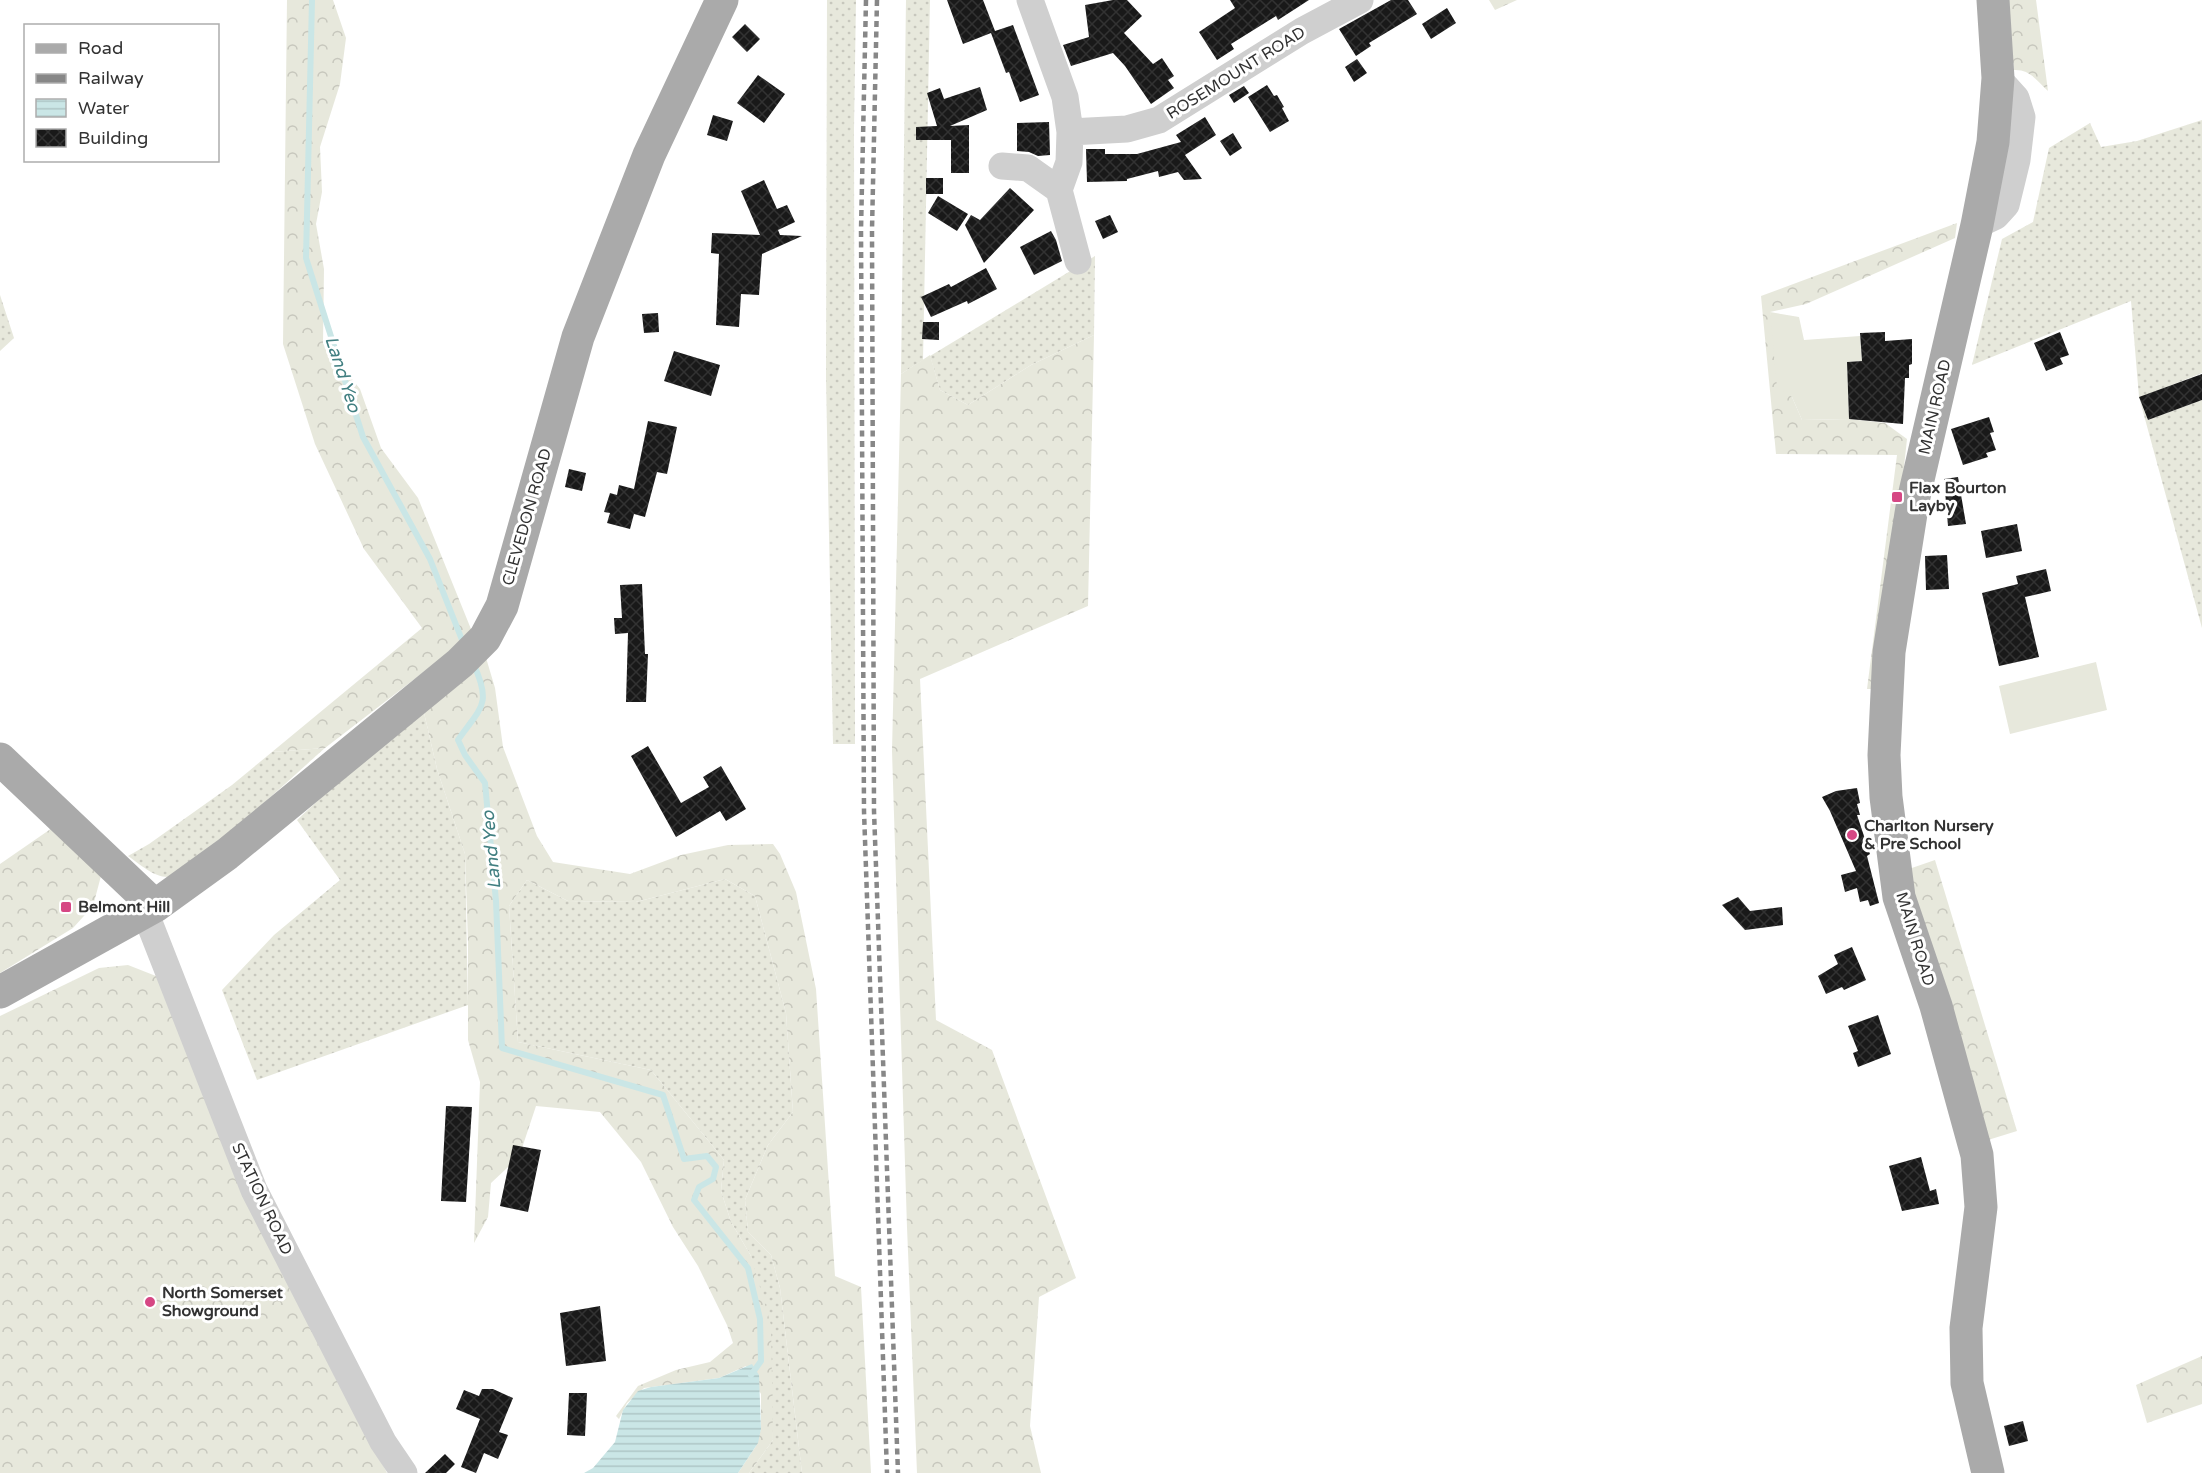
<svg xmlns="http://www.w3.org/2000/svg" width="2202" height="1473" font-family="'Varela Round',sans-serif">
  <defs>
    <pattern id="grass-dots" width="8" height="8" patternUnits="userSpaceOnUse" patternTransform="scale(1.5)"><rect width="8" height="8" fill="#e7e8dc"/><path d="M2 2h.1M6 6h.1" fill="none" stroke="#c7c7bd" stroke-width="1.8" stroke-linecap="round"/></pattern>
    <pattern id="forest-crowns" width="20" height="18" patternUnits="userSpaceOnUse" patternTransform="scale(1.5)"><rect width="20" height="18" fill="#e7e8dc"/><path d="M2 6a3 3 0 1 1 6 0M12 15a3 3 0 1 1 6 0" fill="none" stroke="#c7c7bd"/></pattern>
    <pattern id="water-rules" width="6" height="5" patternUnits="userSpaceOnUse" patternTransform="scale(1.5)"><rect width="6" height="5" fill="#cae6e6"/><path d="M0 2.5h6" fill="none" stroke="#aec6c6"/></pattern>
    <pattern id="building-cross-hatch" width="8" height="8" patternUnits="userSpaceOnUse" patternTransform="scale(1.5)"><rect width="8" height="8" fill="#191919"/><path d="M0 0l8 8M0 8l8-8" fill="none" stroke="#323232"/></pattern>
  </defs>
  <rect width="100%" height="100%" fill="#fff"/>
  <path fill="url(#grass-dots)" d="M827 0H856L854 128 855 744H833L826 378Z
    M906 0H930L923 360 901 374Z
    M2202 120V373L2139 398 2148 420 2202 400V628L2139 397 2131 301 1972 365 2002 239 2033 222 2049 148 2090 123 2101 147 2137 141Z
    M1095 256 1094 335 1031 365 968 405 940 390 930 356Z
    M0 295 14 338 0 351Z
    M422 704 437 769 465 854 468 1005 257 1080 222 990 274 935 340 880 297 820Z
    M325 748C303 767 187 876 168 877 153 877 140 864 128 856L149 844 232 785 272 752Z
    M725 879 755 896 786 1013 793 1112 768 1145 745 1200 748 1232 771 1255 780 1288 802 1473H749L773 1440 751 1256 731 1222 721 1191 724 1160 651 1070 518 1042 509 906 527 880 568 901 636 902Z"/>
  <path fill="url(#forest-crowns)" d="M287 0H333L346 38 340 84 320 147 322 192 316 224 324 269 323 343 360 389 381 448 418 498 473 634 325 748 272 752 422 628 364 549 315 444 283 344Z
    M1489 0H1517L1495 10Z
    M2006 0H2036L2048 91C2037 81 2030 69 2014 70Z
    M1957 223 1955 238 1806 304 1770 312 1792 397 1802 420 1849 419 1885 423 1907 439 1880 689H1867L1897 455 1776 454 1761 296Z
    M1094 335 1088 606 920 679 936 1020 992 1050 1076 1278 1039 1297 1030 1426 1041 1473H917L907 1227 892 751 901 374 930 355 940 390 968 405 1031 365Z
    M484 651 495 688 503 747 537 836 553 862 630 874 681 855 728 845 773 844 780 854 796 892 816 989 835 1276 861 1287 871 1473H802L780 1288 771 1255 748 1232 745 1200 768 1145 793 1112 786 1013 755 896 725 879 636 902 568 901 527 880 509 906 518 1042 651 1070 724 1160 721 1191 731 1222 751 1256 771 1325 773 1440 749 1473H738L756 1446 761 1429V1394L746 1366 719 1378 644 1388 627 1403 619 1419 616 1416 638 1386 676 1370 710 1362 733 1343 727 1325 698 1266 673 1227 641 1162 600 1112 536 1106 519 1157 491 1183 488 1217 474 1243 480 1082 468 1040V943L465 854 437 769 422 704Z
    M55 826 101 876 93 906 73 928 0 973V864Z
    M1935 860 2017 1131 1988 1140 1906 870Z
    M128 965 161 978 355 1409 387 1473H0V1016L99 968Z
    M2202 1356V1404L2147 1423 2136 1385Z"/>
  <path fill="#e7e8dc" d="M1770 312 1799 317 1804 340 1860 336 1862 361 1847 362 1849 419 1802 420 1792 397 1777 388Z
    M2096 662 2107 710 2010 734 1999 686Z"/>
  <path fill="url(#water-rules)" d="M752 1364 759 1375 761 1429 758 1443 738 1473H584L593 1468 615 1442 623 1410 638 1391 651 1387 719 1378Z"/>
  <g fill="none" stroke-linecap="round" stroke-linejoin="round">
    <path stroke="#cae6e6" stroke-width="6" d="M312 0 306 258 363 437 430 559 464 645
      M474 665C492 705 481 707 458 740L465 755 485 783 496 901 502 1048 663 1095 684 1159 707 1156 716 1167 713 1179 699 1187 694 1200 748 1268 760 1319 761 1361 751 1375"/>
  </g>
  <path fill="url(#building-cross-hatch)" d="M947 0H983L995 31 1013 25 1039 95 1020 102 1009 72 1006 73 991 33 963 44Z
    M1113 0H1127L1142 16 1124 33 1153 64 1162 58 1174 76 1168 80 1174 88 1151 104 1125 66 1113 53 1071 66 1063 45 1089 37 1085 5Z
    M1230 0H1309L1278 20 1276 16 1231 44 1234 49 1217 60 1199 32 1235 8Z
    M1391 0H1408L1417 14 1369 43 1371 46 1356 56 1339 29Z
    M1447 8 1456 23 1431 39 1422 24Z
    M745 24 760 39 747 52 732 37Z
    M1357 59 1367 73 1354 82 1345 67Z
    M758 75 785 94 764 123 737 103Z
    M1267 85 1274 96 1277 95 1284 107 1282 108 1289 121 1270 132 1248 97Z
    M1244 86 1249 93 1234 103 1229 95Z
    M980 87 987 110 950 126 969 125V173H951V140H916V127L937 126 927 93 940 88 944 99Z
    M713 115 733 121 727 141 707 135Z
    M1205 117 1216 135 1185 155 1202 179 1184 180 1178 172 1159 177 1158 171 1127 179V181L1087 182 1086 149H1105V154H1137L1181 142 1176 135Z
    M1049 122 1050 155 1038 156 1029 152 1017 151V123Z
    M1233 133 1242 148 1230 156 1220 141Z
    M926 178H943V194H926Z
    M764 180 777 209 787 205 795 222 778 230 780 235 802 236 762 254 759 295 741 294 739 327 716 325 719 254 711 253 712 233 760 235 741 191Z
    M1010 188 1034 210 984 263 965 225 971 215 980 220Z
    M938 196 968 214 957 231 928 213Z
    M1110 215 1118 232 1103 239 1095 221Z
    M1051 231 1056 240 1062 261 1034 275 1020 247Z
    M986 268 997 289 968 304 967 301 931 317 921 297 949 284 951 287Z
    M658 313 659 332 644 333 642 314Z
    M923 322H939V340L922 339Z
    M1885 332V341L1912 339V364L1909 365V378H1905L1903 424 1849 419 1847 362 1862 361 1860 333Z
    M2060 332 2069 355 2060 358 2063 364 2046 371 2034 343Z
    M674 351 720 365 711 396 664 381Z
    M2202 374V400L2148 420 2139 397Z
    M1989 417 1994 432 1990 433 1996 450 1986 453 1988 457 1963 465 1951 429Z
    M648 421 677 427 667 474 657 472 645 517 634 514 630 529 607 523 610 513 604 512 610 493 617 495 619 485 634 489Z
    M569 469 586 473 582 491 565 487Z
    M1958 477 1966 524 1948 526 1944 479Z
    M2017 524 2022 551 1986 558 1981 531Z
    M1947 555 1949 589 1926 590 1925 556Z
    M2046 569 2051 591 2025 597 2039 657 1999 666 1982 593 2018 584 2016 576Z
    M642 584 645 654H648L646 702H626L628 633 615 634 614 618H622L620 585Z
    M648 746 681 803 709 787 703 777 721 766 746 809 726 821 720 811 676 837 631 756Z
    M1857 788 1860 803 1857 804 1860 815H1857L1870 854 1867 856 1879 903 1870 906 1868 900 1860 902 1857 888 1845 892 1841 875 1856 871 1830 811 1822 797 1836 791Z
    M1738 897 1750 911 1782 907 1783 925 1745 930 1722 905Z
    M1852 947 1866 980 1844 990 1842 987 1826 994 1818 976 1838 964 1834 955Z
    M1878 1015 1891 1054 1858 1067 1853 1053 1858 1051 1848 1026Z
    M446 1106 472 1107 466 1202 441 1201Z
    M513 1145 541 1150 528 1212 500 1206Z
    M1921 1157 1930 1191 1936 1189 1939 1204 1902 1211 1889 1166Z
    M600 1306 606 1361 566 1366 560 1313Z
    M482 1389H493L513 1398 499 1432 508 1435 498 1459 484 1453 476 1473 461 1467 480 1419 456 1409 464 1390 479 1396Z
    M569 1393H587L585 1436 567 1435Z
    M2023 1421 2028 1441 2009 1446 2004 1426Z
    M445 1454 455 1464 446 1473H425Z"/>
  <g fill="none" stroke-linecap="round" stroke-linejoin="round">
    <path stroke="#cfcfcf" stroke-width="27" d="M1030 0 1065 97 1070 132
      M1002 166 1028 168 1059 190
      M1977 225 1996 216 2006 205 2017 160 2022 117 2016 98 1998 78
      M1078 261 1059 190 1069 162 1070 132 1127 129 1159 120 1302 31 1360 0
      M145 912 254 1190 383 1442 404 1473"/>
    <path stroke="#aaa" stroke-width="33" d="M0 759 155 906
      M0 992 155 906 227 854 460 663 485 638 502 606 578 337 649 155 722 0
      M1988 1473 1967 1383 1966 1328 1981 1207 1977 1155 1936 1006 1899 897 1886 797 1884 755 1889 652 1913 501 1977 225 1993 142 1998 78 1993 0"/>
    <path stroke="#878787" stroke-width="4.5" stroke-dasharray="6 4.5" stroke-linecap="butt" d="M866 0 861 230 864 811 887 1473
      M877 0 872 230 874 811 898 1473"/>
  </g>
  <g fill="#d64784" stroke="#fff" stroke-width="2">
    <rect x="1891" y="491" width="12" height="12" rx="3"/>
    <circle cx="1852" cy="835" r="6"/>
    <rect x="60" y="901" width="12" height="12" rx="3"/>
    <circle cx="150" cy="1302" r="6"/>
  </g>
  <g text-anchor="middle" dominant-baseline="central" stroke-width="6" stroke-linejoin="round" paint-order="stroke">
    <g font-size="16" fill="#323232" stroke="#fff">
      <text transform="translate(1236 73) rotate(-32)">ROSEMOUNT ROAD</text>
      <text transform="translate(1935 407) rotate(-77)">MAIN ROAD</text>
      <text transform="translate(527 517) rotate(-74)">CLEVEDON ROAD</text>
      <text transform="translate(1915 939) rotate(73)">MAIN ROAD</text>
      <text transform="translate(262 1199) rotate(65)">STATION ROAD</text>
    </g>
    <g font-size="16" font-weight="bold" fill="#323232" stroke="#fff" text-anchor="start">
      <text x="1909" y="488">Flax Bourton<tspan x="1909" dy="18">Layby</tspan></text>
      <text x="1864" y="826">Charlton Nursery<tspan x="1864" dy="18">&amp; Pre School</tspan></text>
      <text x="78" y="907">Belmont Hill</text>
      <text x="162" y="1293">North Somerset<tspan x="162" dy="18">Showground</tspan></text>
    </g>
    <g font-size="18" font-style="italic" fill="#417f81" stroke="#fff">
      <text transform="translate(343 374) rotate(72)">Land Yeo</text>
      <text transform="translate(491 850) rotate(-95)">Land Yeo</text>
    </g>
  </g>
  <rect x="24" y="24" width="195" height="138" fill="#ffffff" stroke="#adadad" stroke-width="1.5"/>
  <rect x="36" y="44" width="30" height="9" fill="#aaaaaa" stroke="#adadad" stroke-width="1.5"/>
  <text x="78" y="54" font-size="18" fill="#323232">Road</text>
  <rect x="36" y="74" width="30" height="9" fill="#878787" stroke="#adadad" stroke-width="1.5"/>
  <text x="78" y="84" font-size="18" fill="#323232">Railway</text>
  <rect x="36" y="99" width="30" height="18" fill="url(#water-rules)" stroke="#adadad" stroke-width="1.5"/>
  <text x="78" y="114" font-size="18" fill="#323232">Water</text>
  <rect x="36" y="129" width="30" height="18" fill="url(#building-cross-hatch)" stroke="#adadad" stroke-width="1.5"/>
  <text x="78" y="144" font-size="18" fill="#323232">Building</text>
</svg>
